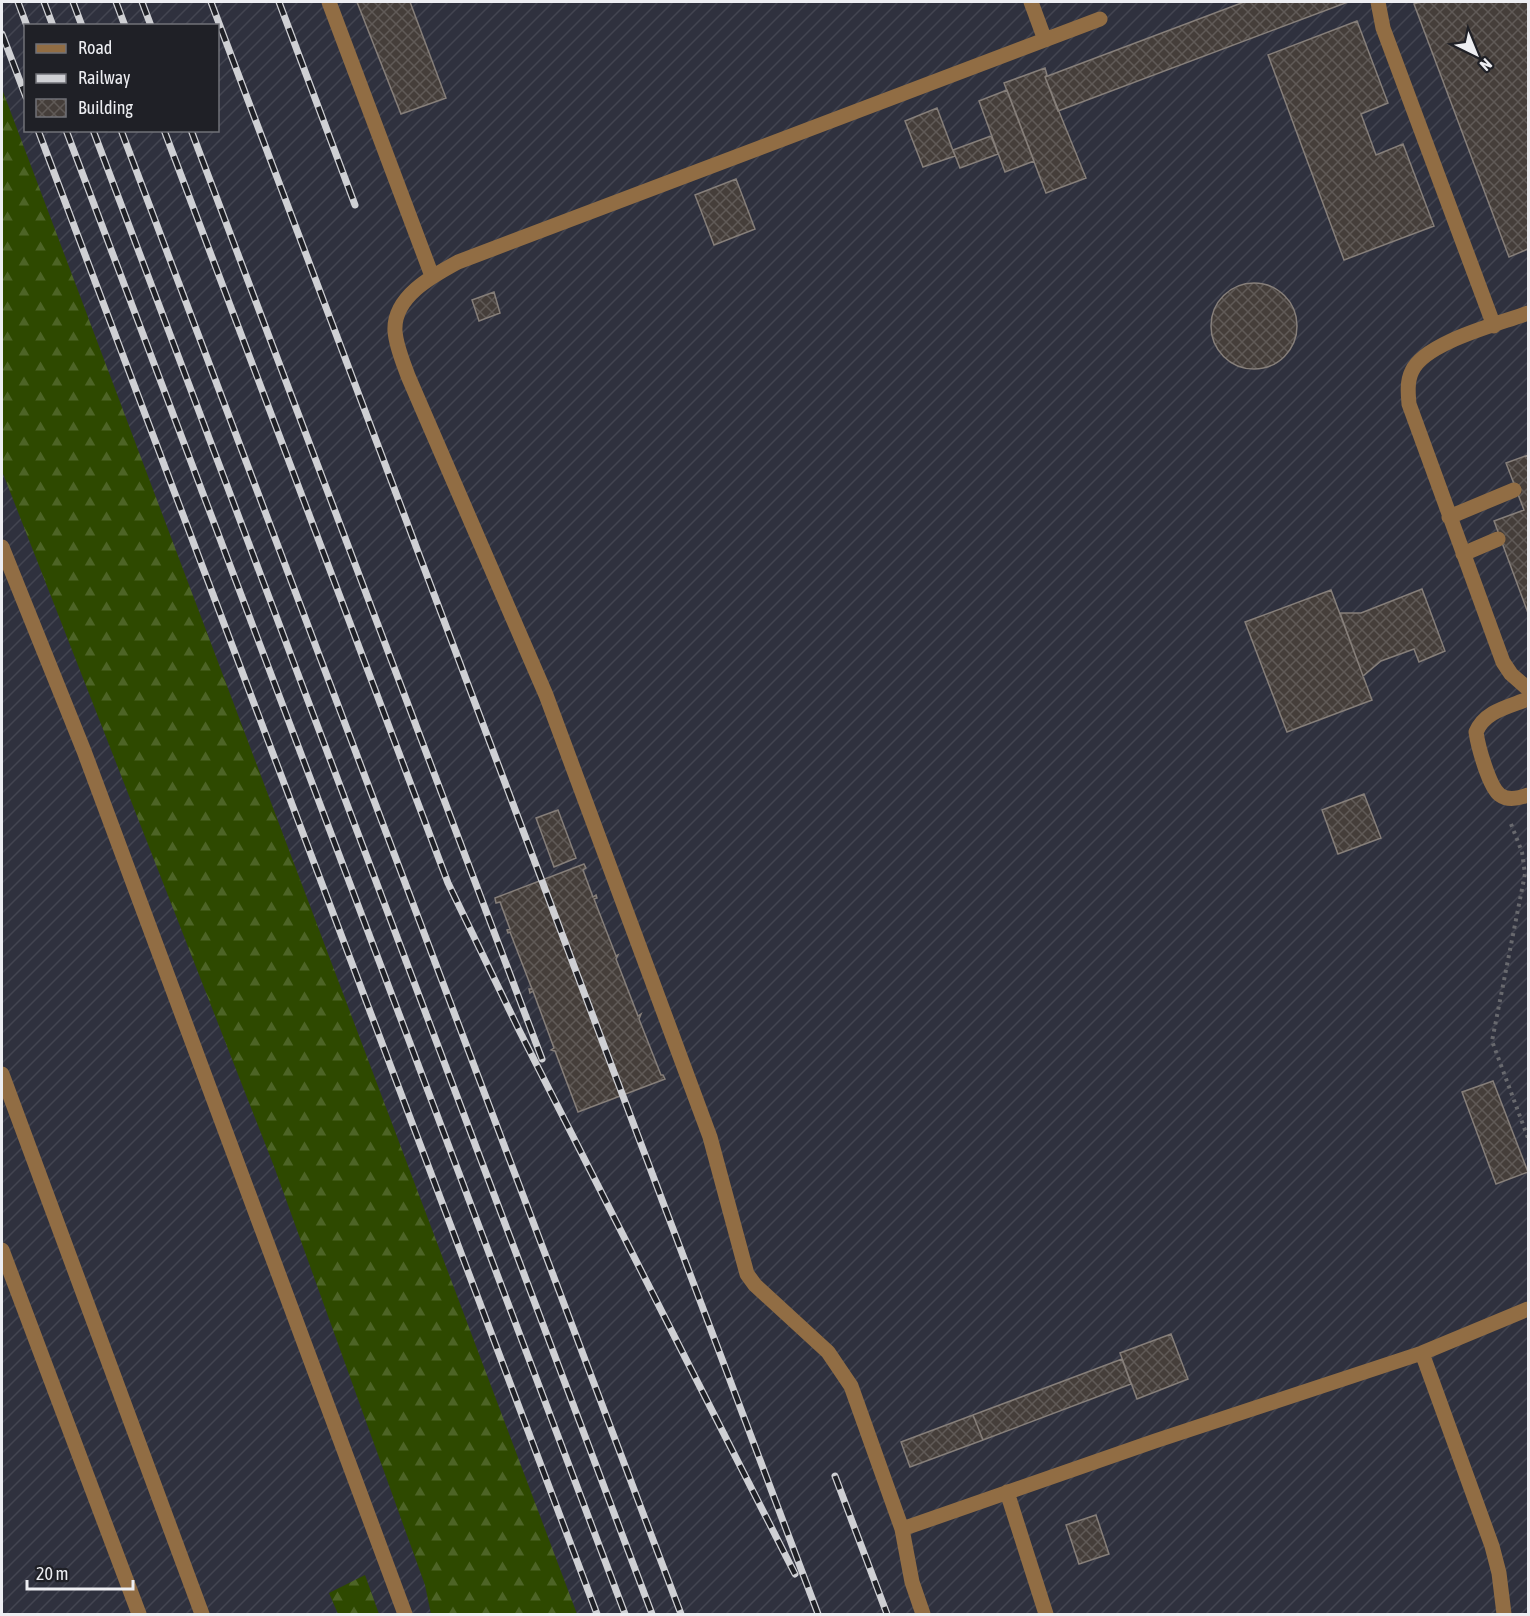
<svg xmlns="http://www.w3.org/2000/svg" width="1530" height="1616" font-family="'Asap Condensed',sans-serif">
  <defs>
    <pattern id="industrial-furrows" width="10" height="10" patternUnits="userSpaceOnUse" patternTransform="scale(1.5)"><rect width="10" height="10" fill="#2f313e"/><path d="M-1 1l2-2M0 10L10 0M9 11l2-2" fill="none" stroke="#434551"/></pattern>
    <pattern id="forest-firs" width="22" height="20" patternUnits="userSpaceOnUse" patternTransform="scale(1.5)"><rect width="22" height="20" fill="#2e4900"/><path d="M5 1l3.5 6h-7zM16 11l3.5 6h-7z" fill="#4d6426"/></pattern>
    <pattern id="building-cross-hatch" width="8" height="8" patternUnits="userSpaceOnUse" patternTransform="scale(1.5)"><rect width="8" height="8" fill="#453e3a"/><path d="M0 0l8 8M0 8l8-8" fill="none" stroke="#605a57"/></pattern>
  </defs>
  <rect width="100%" height="100%" fill="#292a30"/>
  <path fill="url(#industrial-furrows)" fill-rule="evenodd" d="M2 2H1528V1614H2ZM26 26H218V130H26Z"/>
  <path fill="url(#forest-firs)" d="M2 89 577 1614H431L425 1585 275 1169 2 471Z
    M365 1575 379 1614H338L329 1593Z"/>
  <path fill="url(#building-cross-hatch)" stroke="#867f7a" stroke-width="1.5" d="M357 2H410L446 98 401 114Z
    M1244 2H1348L1058 111 1045 77Z
    M1420 2H1528V249L1509 257 1414 4Z
    M1357 21 1388 103 1361 114 1376 155 1403 144 1434 226 1344 260 1268 55Z
    M1045 68 1047 75 1045 77 1086 178 1046 193 1004 83Z
    M1007 90 1034 161 1005 172 979 101Z
    M937 108 955 156 923 167 905 121Z
    M991 136 998 154 960 168 953 150Z
    M736 179 755 229 714 245 695 195Z
    M1211 326a43 43 0 1 1 86 0a43 43 0 1 1-86 0Z
    M494 292 500 313 479 321 472 300Z
    M1528 455V613L1494 521 1524 510 1506 463Z
    M1422 589 1445 651 1419 662 1414 649 1381 661 1363 676 1340 613H1361Z
    M1331 590 1372 700 1287 732 1245 622Z
    M1364 794 1381 838 1338 854 1322 810Z
    M558 810 576 858 554 867 536 818Z
    M584 864 586 868 583 870 593 897 596 895 597 898 594 899 616 956 618 955 616 959 638 1016 641 1014 639 1019 661 1075H663L665 1079 578 1112 555 1051 551 1050 554 1048 533 991 530 993 529 989H532L510 932 508 933 507 930 510 929 500 902 496 903 495 898Z
    M1493 1081 1528 1172 1496 1184 1462 1092Z
    M1171 1334 1188 1379 1137 1399 1120 1353Z
    M1122 1359 1131 1384 983 1440 973 1415Z
    M973 1415 983 1440 910 1467 901 1442Z
    M1096 1515 1109 1554 1079 1564 1066 1525Z"/>
  <g fill="none" stroke-linecap="round" stroke-linejoin="round">
    <path stroke="#68696e" stroke-width="4" stroke-dasharray="3 4.5" stroke-linecap="butt" d="M1511 824 1522 852 1525 874 1492 1041 1528 1138"/>
    <path stroke="#916d44" stroke-width="15" d="M329 2 432 276
      M1031 2 1045 40
      M1378 2 1383 28 1494 326
      M1528 313C1499 324 1425 342 1412 371 1407 381 1408 393 1409 404L1503 662 1511 674 1528 689
      M1449 517 1514 490
      M2 547 84 751 405 1614
      M1463 554 1498 539
      M1528 699C1508 707 1485 711 1476 732 1478 746 1489 787 1500 795 1508 801 1520 798 1528 795
      M2 1074 202 1614
      M2 1250 139 1614
      M1422 1353 1492 1546 1499 1573 1504 1614
      M1007 1492 1046 1614
      M902 1529 1155 1441 1422 1353 1528 1309
      M923 1614 912 1582 902 1529 851 1386 828 1352 755 1285 747 1274 710 1137 546 695 408 376C403 362 396 346 395 331 393 297 432 276 458 262L1100 19"/>
    <g stroke="#cfd0d4" stroke-width="7">
      <path id="rail" d="M18 2 27 26
        M44 2 53 26
        M73 2 82 26
        M116 2 125 26
        M142 2 151 26
        M211 2 818 1614
        M279 2 355 205
        M2 34 26 97
        M38 130 597 1614
        M66 130 625 1614
        M93 130 652 1614
        M121 130 681 1614
        M164 130 448 883 519 1030 795 1574
        M191 130 542 1059
        M835 1476 887 1614"/>
    </g>
    <use href="#rail" stroke="#1f2026" stroke-width="4.5" stroke-dasharray="14" stroke-linecap="butt"/>
  </g>
  <rect width="1530" height="1616" fill="none" stroke="#edeef2" stroke-width="6"/>
  <rect x="24" y="24" width="195" height="108" fill="#1f2026" stroke="#717278" stroke-width="1.5"/>
  <rect x="36" y="44" width="30" height="9" fill="#916d44" stroke="#717278" stroke-width="1.5"/>
  <text x="78" y="54" font-size="18" fill="#edeef2">Road</text>
  <rect x="36" y="74" width="30" height="9" fill="#cfd0d4" stroke="#717278" stroke-width="1.5"/>
  <text x="78" y="84" font-size="18" fill="#edeef2">Railway</text>
  <rect x="36" y="99" width="30" height="18" fill="url(#building-cross-hatch)" stroke="#717278" stroke-width="1.5"/>
  <text x="78" y="114" font-size="18" fill="#edeef2">Building</text>
  <g transform="translate(1476 54) rotate(137)" stroke="#1f2026" stroke-width="4.5" paint-order="stroke">
  <path d="M0-4.5L10 22L0 15L-10 22Z" fill="#edeef2"/>
  <text y="-9" font-size="16" font-weight="bold" text-anchor="middle" fill="#edeef2">N</text>
  </g>
  <path d="M27 1580v9h106v-9" fill="none" stroke="#edeef2" stroke-width="3"/>
  <text x="36" y="1580" font-size="18" fill="#edeef2" stroke="#1f2026" stroke-width="4.5" paint-order="stroke">20 m</text>
</svg>
